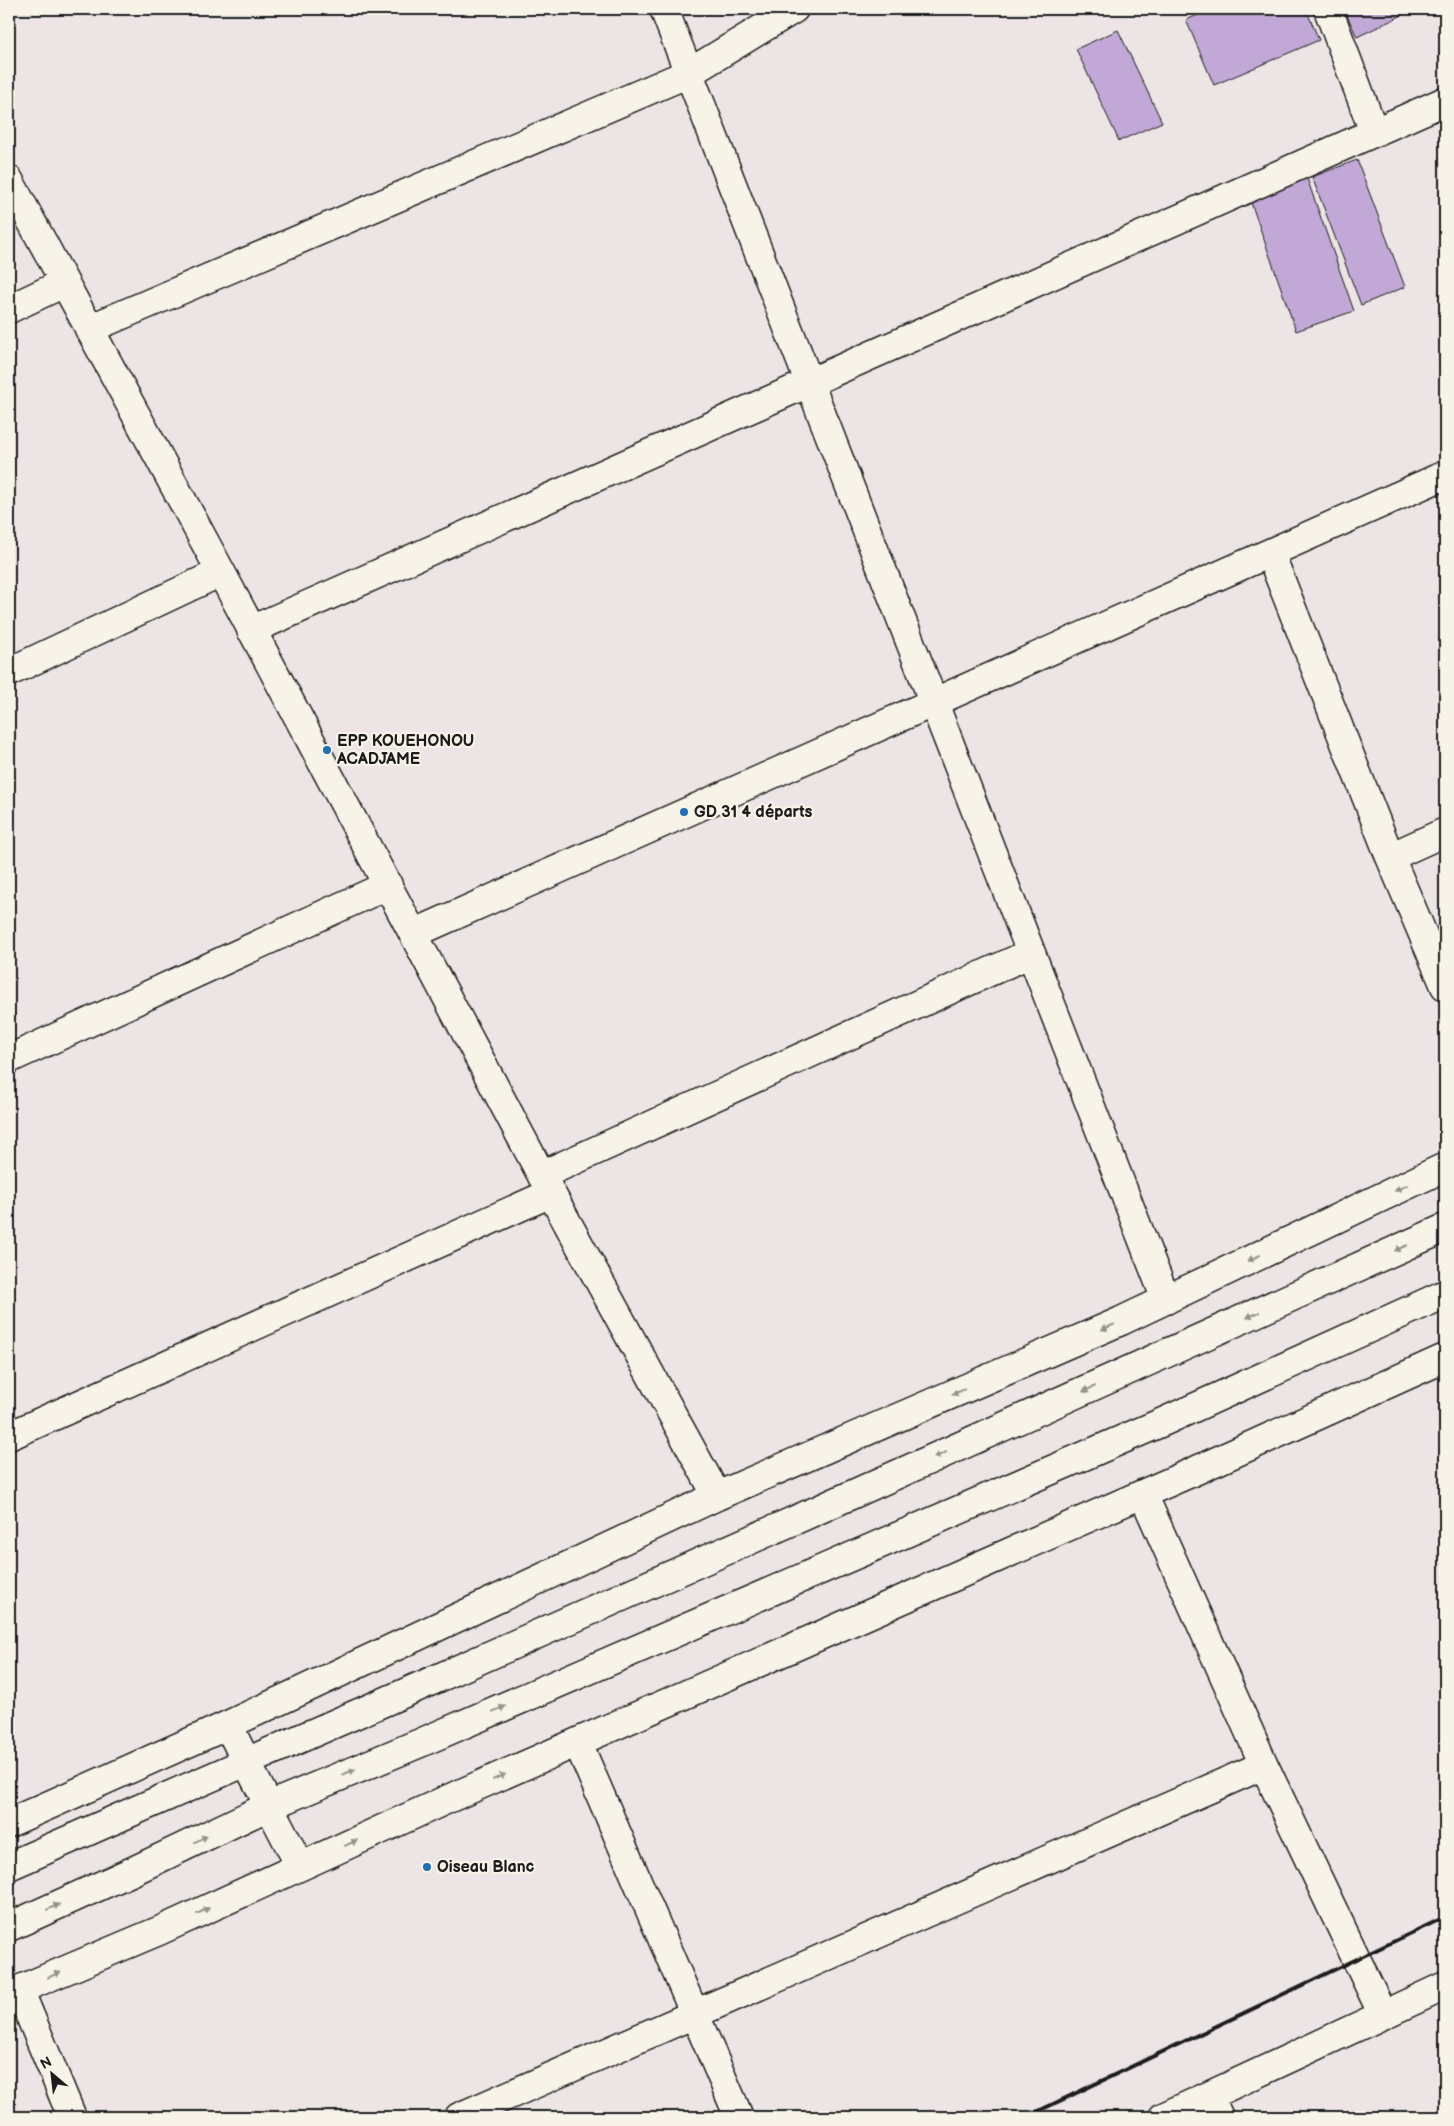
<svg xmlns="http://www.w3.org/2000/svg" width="1454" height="2126" font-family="'Balsamiq Sans',sans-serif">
  <rect width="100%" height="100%" fill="#ece4e5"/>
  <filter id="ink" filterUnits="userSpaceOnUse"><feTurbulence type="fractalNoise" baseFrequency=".02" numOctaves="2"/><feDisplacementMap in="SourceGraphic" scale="10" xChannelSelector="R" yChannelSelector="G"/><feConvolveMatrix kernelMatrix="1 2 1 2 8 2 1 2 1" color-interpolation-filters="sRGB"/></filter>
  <g filter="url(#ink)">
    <path fill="#c1a8d7" stroke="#1c1c1c" d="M1212 9H1306L1319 40 1214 85 1186 20Z
      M1344 9H1415L1357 37Z
      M1118 30 1162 122 1119 141 1076 49Z
      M1357 160 1405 287 1361 305 1312 177Z
      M1304 170 1354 311 1296 331 1247 191Z"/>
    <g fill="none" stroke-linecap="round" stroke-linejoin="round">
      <g stroke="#1c1c1c" stroke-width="31">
        <path id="street" d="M664 9 1166 1300
          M1328 9 1374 132
          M9 180 221 572 551 1193 717 1496
          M9 309 64 283
          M89 329 689 73 794 9
          M1270 553 1390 857 1445 986
          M251 630 1445 101
          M9 672 221 572
          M1390 857 1445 832
          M415 933 1445 475
          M9 1059 388 885
          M542 1175 1031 953
          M9 1436 551 1193
          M1143 1494 1264 1765 1383 2015
          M228 1725 246 1761
          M578 1743 739 2117
          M269 1806 300 1866
          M9 1823 228 1725 717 1496 1121 1321 1445 1167
          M19 1989 72 2117
          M9 1994 161 1930 448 1799 1188 1474 1445 1358
          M1209 2096 1219 2117
          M459 2117 1264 1765
          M1163 2117 1445 1986"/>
      </g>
      <g stroke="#1c1c1c" stroke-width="31">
        <path id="highway" d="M246 1761 269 1806
          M9 1866C139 1808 269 1753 400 1695 749 1541 1098 1386 1445 1228
          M9 1927 133 1871 269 1806 420 1743 1165 1421 1445 1294"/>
      </g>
      <use href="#street" stroke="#f7f3e8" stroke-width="28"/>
      <use href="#highway" stroke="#f7f3e8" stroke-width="28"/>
      <path stroke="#1c1c1c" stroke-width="4" d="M1026 2117 1445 1917"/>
    </g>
    <defs><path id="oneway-solid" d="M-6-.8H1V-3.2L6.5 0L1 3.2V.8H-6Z" transform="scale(1.25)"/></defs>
    <g fill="#94928c">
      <use href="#oneway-solid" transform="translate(1401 1188) rotate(155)"/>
      <use href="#oneway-solid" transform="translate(1401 1248) rotate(156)"/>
      <use href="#oneway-solid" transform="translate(1254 1258) rotate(155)"/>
      <use href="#oneway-solid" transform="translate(1253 1315) rotate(156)"/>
      <use href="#oneway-solid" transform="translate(1108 1327) rotate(157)"/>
      <use href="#oneway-solid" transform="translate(1089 1389) rotate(156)"/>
      <use href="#oneway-solid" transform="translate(958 1392) rotate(157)"/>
      <use href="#oneway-solid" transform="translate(940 1455) rotate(156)"/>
      <use href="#oneway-solid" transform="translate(499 1709) rotate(-23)"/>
      <use href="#oneway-solid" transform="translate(349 1772) rotate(-23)"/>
      <use href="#oneway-solid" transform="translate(499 1777) rotate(-24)"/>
      <use href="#oneway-solid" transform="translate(201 1839) rotate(-26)"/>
      <use href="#oneway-solid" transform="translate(351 1843) rotate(-24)"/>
      <use href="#oneway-solid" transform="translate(53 1907) rotate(-24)"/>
      <use href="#oneway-solid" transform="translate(203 1911) rotate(-25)"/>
      <use href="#oneway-solid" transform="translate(54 1975) rotate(-23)"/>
    </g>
  </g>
  <g fill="#1f6fb2" stroke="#f7f3e8" stroke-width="2">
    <circle cx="327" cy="750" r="5"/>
    <circle cx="684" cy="812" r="5"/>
    <circle cx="427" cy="1867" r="5"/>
  </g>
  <g text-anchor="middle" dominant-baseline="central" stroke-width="4.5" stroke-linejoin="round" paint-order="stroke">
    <g font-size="16" font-weight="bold" fill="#1c1c1c" stroke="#f7f3e8" text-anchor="start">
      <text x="337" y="741">EPP KOUEHONOU<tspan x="337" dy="18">ACADJAME</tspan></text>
      <text x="694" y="812">GD 31 4 départs</text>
      <text x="437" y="1867">Oiseau Blanc</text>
    </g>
  </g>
  <rect width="1454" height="2126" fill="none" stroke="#f7f3e8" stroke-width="30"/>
  <rect x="15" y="15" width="1424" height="2096" fill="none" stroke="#1c1c1c" stroke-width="2" filter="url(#ink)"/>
  <g transform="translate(52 2074) rotate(332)" stroke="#f7f3e8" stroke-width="4" paint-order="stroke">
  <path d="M0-4L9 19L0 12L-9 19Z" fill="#1c1c1c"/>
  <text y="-8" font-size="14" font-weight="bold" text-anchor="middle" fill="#1c1c1c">N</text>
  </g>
</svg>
